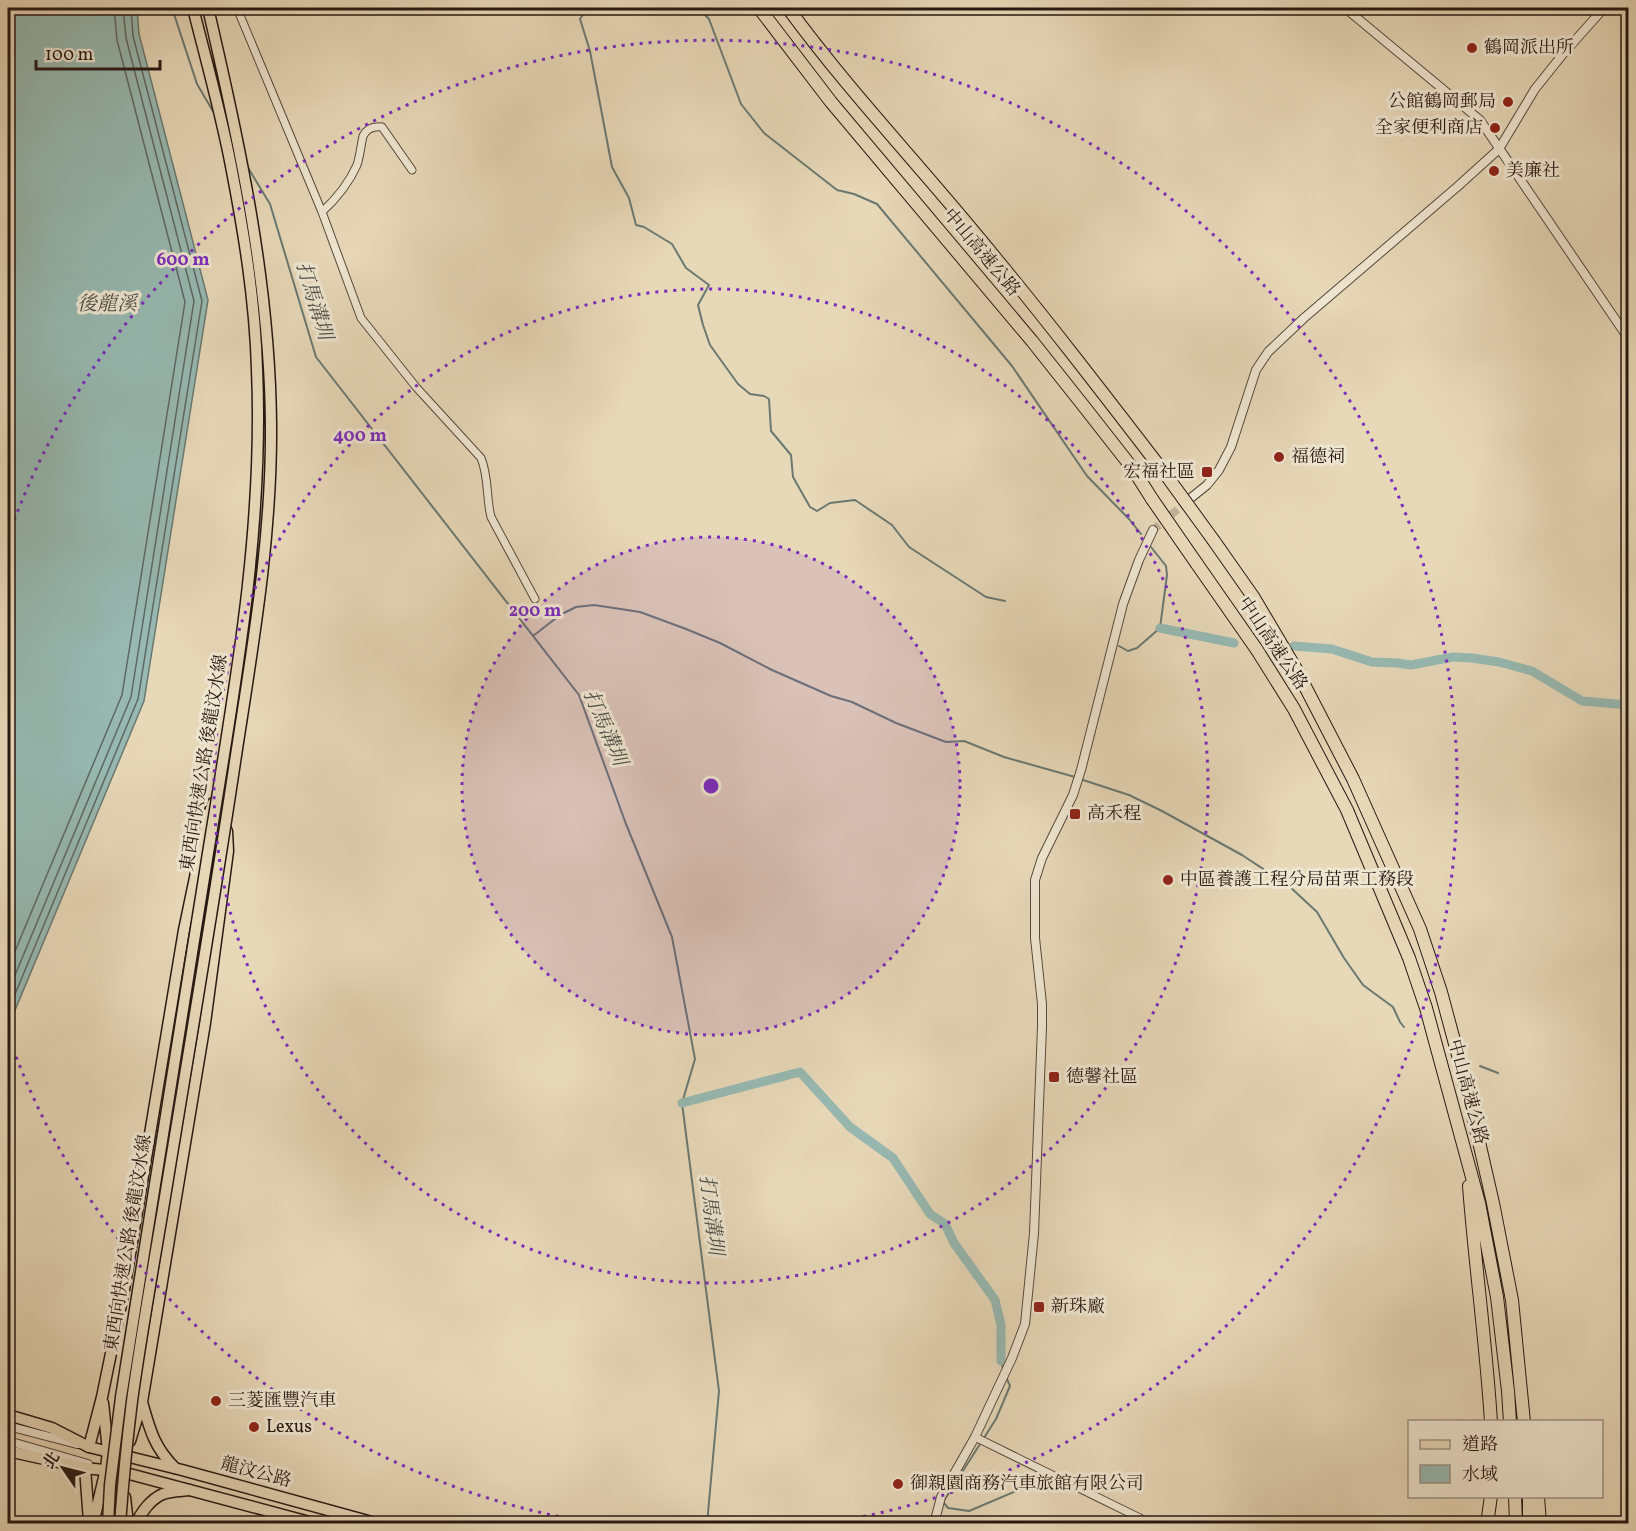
<svg xmlns="http://www.w3.org/2000/svg" width="1636" height="1531" font-family="Vollkorn,'Noto Serif TC',serif">
  <rect width="100%" height="100%" fill="#e7d8b8"/>
  <filter id="stains"><feTurbulence type="fractalNoise" baseFrequency=".00333" numOctaves="4"/><feColorMatrix values="0 0 0 0 .2 0 0 0 0 .09 0 0 0 0 .02 0 0 0 .5 -.17"/></filter>
  <radialGradient id="worn" r=".72"><stop offset=".6" stop-color="#630" stop-opacity="0"/><stop offset="1" stop-color="#630" stop-opacity=".3"/></radialGradient>
  <path fill="#97b9b2" stroke="#6a7972" stroke-width="1.5" d="M8 8H137L139 34 208 300 144 701 8 1027Z"/>
  <g fill="none" stroke-linecap="round" stroke-linejoin="round">
    <path stroke="#5e6862" stroke-width="1.5" d="M8 968 122 695 185 302 117 40 114 8
      M8 992 131 697 194 301 126 38 123 8
      M8 1011 138 699 202 301 133 36 131 8"/>
    <path stroke="#6a7972" stroke-width="2" d="M172 8 197 84 214 113
      M588 8 580 19 590 51 612 167 629 198 636 225 644 227 672 244 686 268 709 285 698 305 703 325 710 345 738 384 750 394 764 396 769 399 771 431 791 455 793 477 810 507 817 511 830 503 855 500 892 525 909 547 986 597 1005 601
      M698 8 709 19 741 104 764 133 837 190 854 194 877 204 1012 366 1087 476 1129 519 1141 534
      M247 166 270 204 316 357 579 695 626 824 672 937 695 1059 682 1103 719 1391 707 1524
      M533 636 560 615 576 607 594 605 640 612 686 629 720 643 772 670 831 696 852 702 896 723 946 742 964 741 1004 757 1075 777
      M1119 646 1128 651 1137 648 1160 628 1167 575 1166 566 1151 547
      M1080 779 1129 795 1162 811 1242 855 1289 886 1317 912 1344 958 1363 985 1393 1007 1400 1022 1404 1027
      M1480 1066 1498 1073
      M1001 1361 1003 1369
      M1006 1377 1010 1386 996 1419 943 1502 948 1508 969 1511 1047 1478"/>
    <path stroke="#97b9b2" stroke-width="9" d="M1160 628 1234 643
      M1294 646 1332 649 1372 662 1398 663 1411 665 1453 657 1472 658 1499 662 1532 671 1582 701 1628 705
      M682 1103 800 1072 850 1127 893 1158 930 1214 945 1224 954 1243 995 1300 1001 1325V1361"/>
    <path stroke="#c0b297" stroke-width="8" stroke-dasharray="8 4" stroke-linecap="butt" d="M1153 530 1190 499"/>
    <g stroke="#56483c" stroke-width="9">
      <path id="minor" d="M237 8 322 212 361 318 416 387 481 458C489 477 486 498 491 517L535 599
        M322 212C336 199 349 183 357 165 360 156 361 145 363 136 367 128 374 126 382 127L412 170
        M975 1437 1152 1524"/>
    </g>
    <g stroke="#56483c" stroke-width="10">
      <path id="tertiary" d="M1345 8 1480 120 1628 338
        M1192 497 1207 485 1219 470 1231 447 1256 370 1268 352 1304 318 1457 187 1499 149 1535 89 1563 54 1604 8
        M8 1426 77 1444
        M8 1441 88 1464
        M934 1524 941 1497 975 1437 1012 1358 1025 1324 1034 1233 1042 1027V1004L1035 938V880L1042 858 1073 795 1081 770 1123 604 1139 560 1153 530"/>
    </g>
    <g stroke="#261812" stroke-width="13">
      <path id="primary" d="M8 1415 52 1428 89 1447 182 1470 379 1524
        M8 1451 85 1468 122 1472 317 1524"/>
    </g>
    <g stroke="#261812" stroke-width="13">
      <path id="trunk" d="M130 1441 142 1402
        M89 1447 102 1397 124 1290 184 930 207 820 213 803
        M85 1468 89 1521
        M175 1468C154 1447 150 1430 142 1402L205 1023 228 851 227 831
        M125 1497 128 1524
        M93 1524 106 1469 108 1451 103 1403
        M136 1524C141 1512 151 1499 163 1494 171 1491 181 1491 189 1490"/>
    </g>
    <g stroke="#261812" stroke-width="14">
      <path id="motorway" d="M759 8 831 102 1032 341 1086 409 1133 469 1152 499
        M788 8C845 86 912 157 974 232 1040 311 1103 393 1166 475
        M1214 541 1254 598 1296 669 1353 779 1420 929 1441 992 1466 1085 1493 1203 1512 1300 1524 1422
        M1197 564 1257 650 1294 709 1347 810 1409 958 1426 1008 1479 1203 1497 1297 1508 1391 1510 1422
        M1469 1186C1475 1265 1486 1342 1491 1422
        M1515 1496 1516 1524
        M1529 1496V1524
        M1538 1496 1540 1524
        M1487 1524 1491 1496"/>
    </g>
    <use href="#minor" stroke="#efe6d1" stroke-width="7"/>
    <use href="#tertiary" stroke="#efe6d1" stroke-width="8"/>
    <use href="#primary" stroke="#e7d8b8" stroke-width="10"/>
    <use href="#trunk" stroke="#e7d8b8" stroke-width="10"/>
    <use href="#motorway" stroke="#e7d8b8" stroke-width="12"/>
    <g stroke="#261812" stroke-width="13" stroke-linecap="butt">
      <path id="trunk-bridge" d="M108 1524 110 1485 121 1397C150 1215 179 1034 208 853 234 693 264 531 257 369 255 300 244 233 231 166 221 113 206 60 193 8
        M120 1524C123 1483 127 1441 132 1401 141 1335 153 1269 164 1203 188 1056 213 909 235 762 252 650 272 539 271 425 270 284 240 145 208 8"/>
    </g>
    <g stroke="#261812" stroke-width="14" stroke-linecap="butt">
      <path id="motorway-bridge" d="M1166 475 1214 541
        M1152 499 1197 564"/>
    </g>
    <use href="#trunk-bridge" stroke="#e7d8b8" stroke-width="10"/>
    <use href="#motorway-bridge" stroke="#e7d8b8" stroke-width="12"/>
  </g>
  <circle cx="711" cy="786" r="249" fill="#7b2cbf" fill-opacity=".12"/>
  <g fill="none" stroke="#7b2cbf" stroke-width="3" stroke-dasharray="3 6">
    <circle cx="711" cy="786" r="249"/>
    <circle cx="711" cy="786" r="497"/>
    <path d="M594 1523A746 746 0 0 1 8 1035M8 537A746 746 0 1 1 828 1523"/>
  </g>
  <g fill="#8f2418" stroke="#efe6d1" stroke-width="2">
    <circle cx="1472" cy="48" r="6"/>
    <circle cx="1508" cy="102" r="6"/>
    <circle cx="1495" cy="128" r="6"/>
    <circle cx="1494" cy="171" r="6"/>
    <circle cx="1279" cy="457" r="6"/>
    <rect x="1201" y="466" width="12" height="12" rx="3"/>
    <rect x="1069" y="808" width="12" height="12" rx="3"/>
    <circle cx="1168" cy="880" r="6"/>
    <rect x="1048" y="1071" width="12" height="12" rx="3"/>
    <rect x="1033" y="1301" width="12" height="12" rx="3"/>
    <circle cx="216" cy="1401" r="6"/>
    <circle cx="254" cy="1427" r="6"/>
    <circle cx="898" cy="1484" r="6"/>
  </g>
  <g text-anchor="middle" dominant-baseline="central" stroke-width="6" stroke-linejoin="round" paint-order="stroke">
    <g font-size="18" fill="#261812" stroke="#efe6d1" text-anchor="start">
      <text x="1484" y="48">鶴岡派出所</text>
      <text x="1496" y="102" text-anchor="end">公館鶴岡郵局</text>
      <text x="1483" y="128" text-anchor="end">全家便利商店</text>
      <text x="1506" y="171">美廉社</text>
      <text x="1291" y="457">福德祠</text>
      <text x="1195" y="472" text-anchor="end">宏福社區</text>
      <text x="1087" y="814">高禾程</text>
      <text x="1180" y="880">中區養護工程分局苗栗工務段</text>
      <text x="1066" y="1077">德馨社區</text>
      <text x="1051" y="1307">新珠廠</text>
      <text x="228" y="1401">三菱匯豐汽車</text>
      <text x="266" y="1427">Lexus</text>
      <text x="910" y="1484">御親園商務汽車旅館有限公司</text>
    </g>
    <g font-size="18" fill="#261812" stroke="#efe6d1">
      <text transform="translate(981 253) rotate(50)">中山高速公路</text>
      <text transform="translate(1272 644) rotate(56)">中山高速公路</text>
      <text transform="translate(205 763) rotate(-81)">東西向快速公路 後龍汶水線</text>
      <text transform="translate(1467 1092) rotate(75)">中山高速公路</text>
      <text transform="translate(129 1243) rotate(-81)">東西向快速公路 後龍汶水線</text>
      <text transform="translate(256 1473) rotate(15)">龍汶公路</text>
    </g>
    <g font-size="20" font-style="italic" fill="#4e504a" stroke="#efe6d1">
      <text transform="translate(313 301) rotate(73)">打馬溝圳</text>
      <text x="107" y="305">後龍溪</text>
      <text transform="translate(604 728) rotate(67)">打馬溝圳</text>
      <text transform="translate(710 1215) rotate(83)">打馬溝圳</text>
    </g>
  </g>
  <circle cx="711" cy="786" r="9" fill="#7b2cbf" stroke="#efe6d1" stroke-width="3"/>
  <g font-size="18" text-anchor="middle" font-weight="bold" fill="#7b2cbf" stroke="#efe6d1" stroke-width="6" stroke-linejoin="round" paint-order="stroke">
    <text x="183" y="265">600 m</text>
    <text x="360" y="441">400 m</text>
    <text x="535" y="616">200 m</text>
  </g>
  <rect width="1636" height="1531" fill="none" stroke="#e7d8b8" stroke-width="30"/>
  <rect x="9" y="9" width="1618" height="1513" fill="none" stroke="#261812" stroke-width="3"/>
  <rect x="15" y="15" width="1606" height="1501" fill="none" stroke="#261812" stroke-width="1.5"/>
  <rect x="1408" y="1420" width="195" height="78" fill="#efe6d1" stroke="#9f9485" stroke-width="1.5"/>
  <rect x="1420" y="1440" width="30" height="9" fill="#e7d8b8" stroke="#9f9485" stroke-width="1.5"/>
  <text x="1462" y="1450" font-size="18" fill="#261812">道路</text>
  <rect x="1420" y="1465" width="30" height="18" fill="#97b9b2" stroke="#9f9485" stroke-width="1.5"/>
  <text x="1462" y="1480" font-size="18" fill="#261812">水域</text>
  <g transform="translate(63 1468) rotate(305)" stroke="#efe6d1" stroke-width="4.5" paint-order="stroke">
  <path d="M0-4.5L10 22L0 15L-10 22Z" fill="#261812"/>
  <text y="-9" font-size="16" font-weight="bold" text-anchor="middle" fill="#261812">北</text>
  </g>
  <path d="M36 60v9h124v-9" fill="none" stroke="#261812" stroke-width="3"/>
  <text x="45" y="60" font-size="18" fill="#261812" stroke="#efe6d1" stroke-width="4.5" paint-order="stroke">100 m</text>
  <rect width="100%" height="100%" filter="url(#stains)"/>
  <rect width="100%" height="100%" fill="url(#worn)"/>
</svg>
